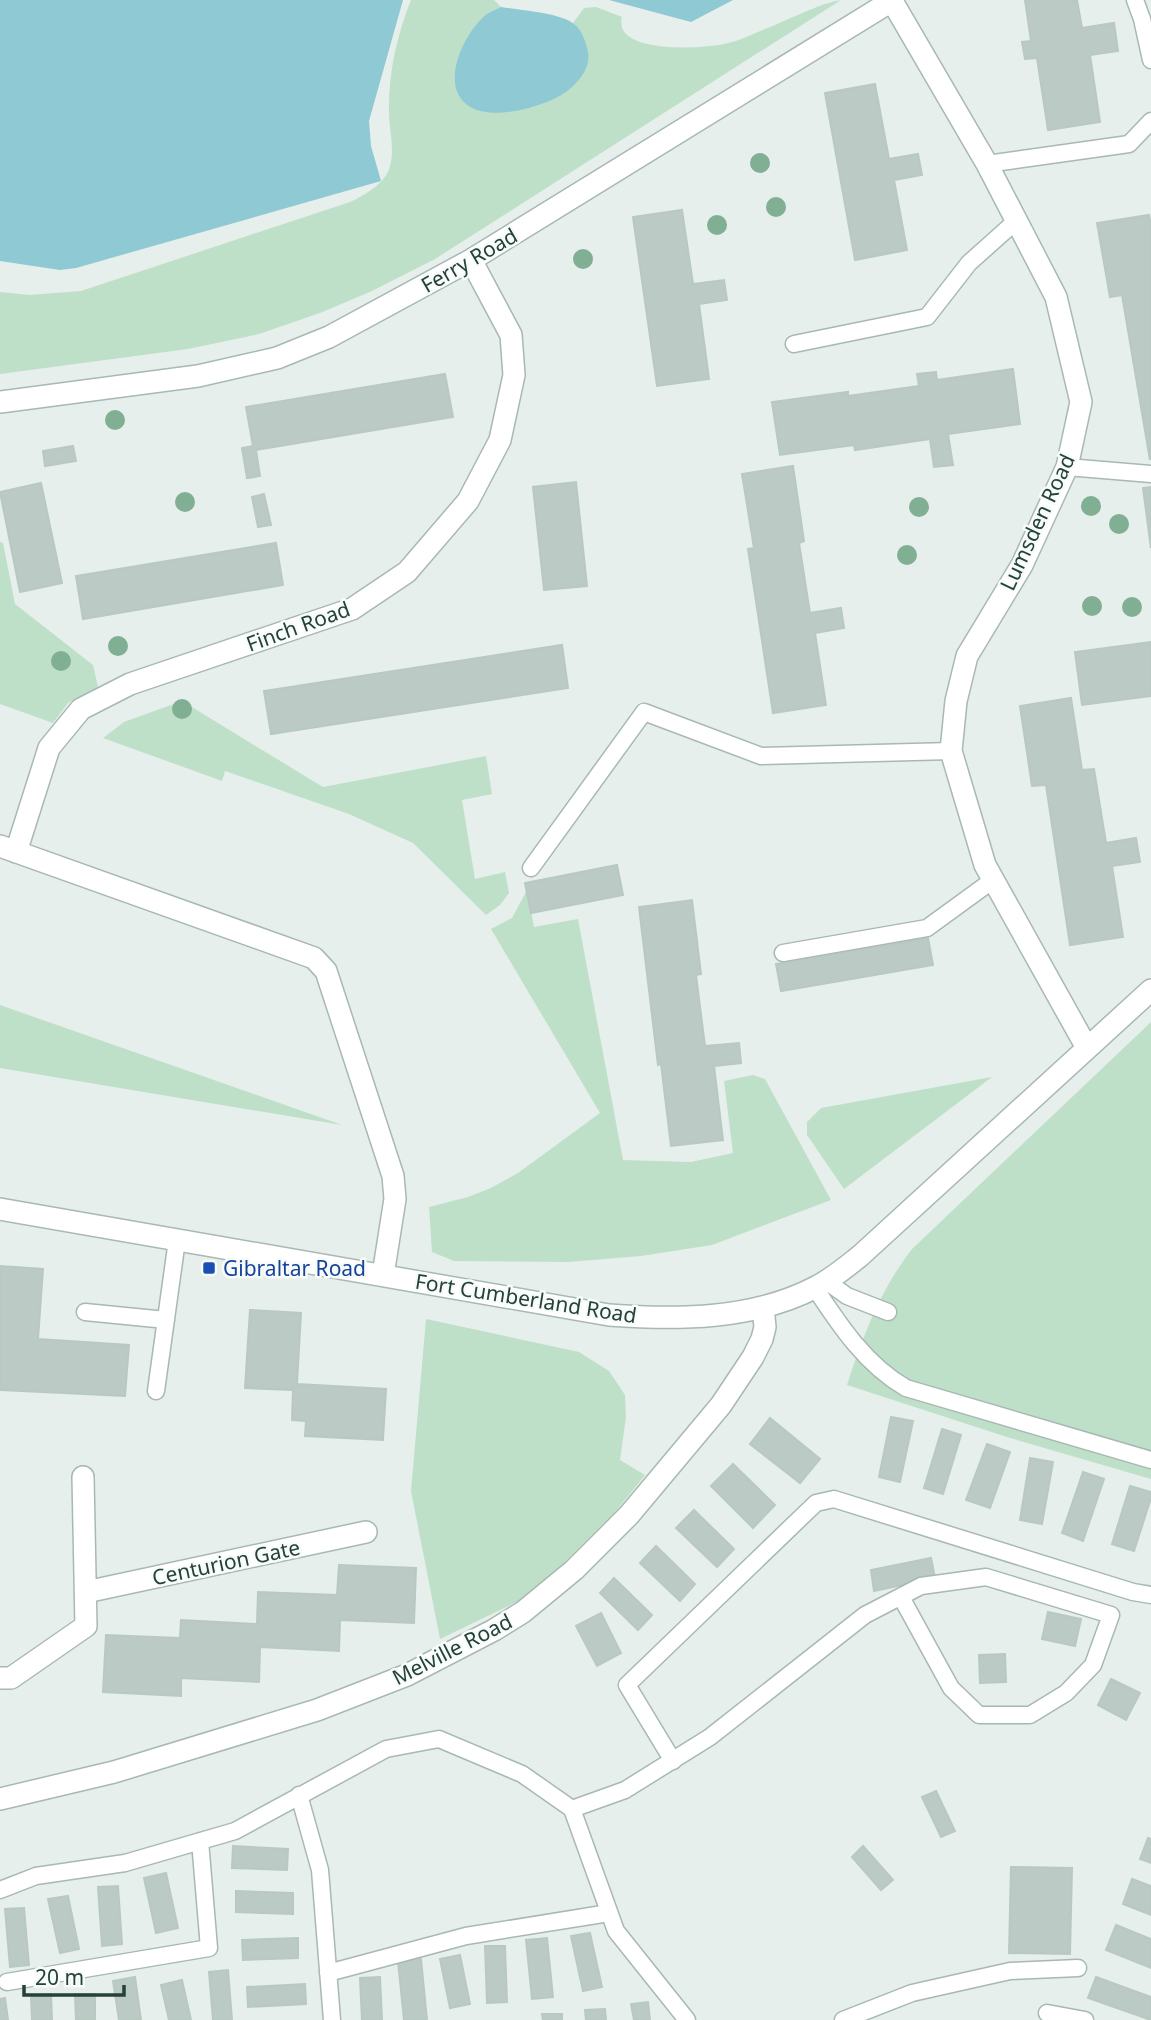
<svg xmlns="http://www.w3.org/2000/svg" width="1151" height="2020" font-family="'Noto Sans',sans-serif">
  <rect width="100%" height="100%" fill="#e6efeb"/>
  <path fill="#bfe0c8" d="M411 0H494L501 7 488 13 579 30 573 23 584 8 596 7 622 17C612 54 703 49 724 44 740 41 755 33 770 27 790 19 821 3 841 0L435 259 372 291 320 313 259 334 188 349 0 374V292L29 295 81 291 350 202C365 195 386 183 390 166 395 150 389 129 389 112 388 74 397 35 411 0Z
    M0 542 3 543 15 604 93 665 98 687 68 703 53 723 0 704Z
    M182 701 323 787 486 756 492 794 462 800 475 879 505 872 509 893 500 905 486 915 413 843 349 814 225 771 222 781 103 738 124 722Z
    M527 890 534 927 578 919 623 1160 691 1162 733 1153 724 1081 753 1075 765 1079 831 1200 712 1245 641 1256 568 1262 454 1261 432 1252 429 1207 468 1197 491 1188 518 1173 600 1113 491 929 512 918Z
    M0 1005 342 1125 0 1068Z
    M1151 1022V1479L1010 1438 847 1385C863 1336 880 1290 912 1249Z
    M992 1077 844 1189 807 1135V1122L821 1108Z
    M426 1319 579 1352 609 1371 625 1395 626 1417 620 1460 645 1475 616 1511 533 1594 440 1639 411 1491Z"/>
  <path fill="#8ec9d4" d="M0 0H403L369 121 371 146 381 181 76 268 60 270 0 261Z
    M609 0H733L691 22Z
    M501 7C519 10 561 13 574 24 582 30 586 42 588 52 591 68 578 83 566 92 544 107 487 124 465 103 440 81 466 30 487 14 491 11 497 9 501 7Z"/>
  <path fill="#bbcac4" stroke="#b8c9c2" stroke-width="2" d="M1025 0H1077L1082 28 1114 23 1118 51 1090 55 1100 122 1048 130 1037 58 1025 59 1022 42 1031 41Z
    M875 84 889 159 918 154 922 175 894 180 907 250 855 260 825 93Z
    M682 210 693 284 724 280 727 300 699 304 709 379 657 386 633 217Z
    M1149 215 1151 225 1150 460 1122 295 1110 297 1097 223Z
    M1013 369 1020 424 948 434 953 465 934 467 930 439 855 450 854 445 780 455 772 402 848 392V396L919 386 917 374 936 372 937 380Z
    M445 374 453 417 256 450 260 476 247 478 242 448 253 446 246 407Z
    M73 446 76 461 45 466 43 451Z
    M793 466 804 541 799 543 810 613 841 608 844 628 815 633 826 705 773 713 748 549 754 548 742 474Z
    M576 482 587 586 544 590 533 487Z
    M41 483 62 583 20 592 0 492Z
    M1151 487V548L1143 488Z
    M264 494 271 525 258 527 252 497Z
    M276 543 283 585 83 619 76 576Z
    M1151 642V696L1082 705 1075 652Z
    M562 645 568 688 271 734 264 691Z
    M1071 698 1082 770 1094 769 1106 843 1136 838 1140 862 1112 866 1123 937 1070 945 1046 785 1032 786 1020 706Z
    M617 865 623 895 531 913 525 883Z
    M692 900 701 974 696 975 705 1046 739 1043 741 1063 714 1066 723 1140 671 1146 661 1064 658 1065 639 907Z
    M928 938 933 965 781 991 776 964Z
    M0 1266 43 1269 38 1339 129 1345 125 1396 0 1390Z
    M250 1310 301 1313 297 1384 386 1389 383 1440 305 1436 306 1421 292 1420 293 1390 245 1388Z
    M891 1417 913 1421 900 1482 879 1477Z
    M770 1418 820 1459 800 1483 750 1444Z
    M942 1429 961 1435 943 1494 924 1488Z
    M987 1444 1010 1452 990 1508 966 1500Z
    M1030 1458 1053 1462 1042 1524 1020 1520Z
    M733 1464 775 1505 753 1528 711 1486Z
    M1083 1472 1104 1479 1083 1541 1062 1533Z
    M1130 1486 1151 1492V1498L1134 1551 1112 1544Z
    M694 1510 734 1549 717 1567 676 1528Z
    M656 1546 695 1584 680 1601 640 1563Z
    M931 1558 935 1578 874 1591 871 1570Z
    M339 1565 416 1568 414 1623 340 1620 339 1651 260 1647 259 1682 181 1678V1696L103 1692 106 1635 180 1638 181 1620 257 1624 258 1592 337 1595Z
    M614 1578 652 1615 638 1630 600 1593Z
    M1048 1612 1081 1619 1075 1646 1042 1639Z
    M601 1613 621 1653 597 1666 576 1626Z
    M1005 1654 1006 1682 980 1683 979 1655Z
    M1111 1679 1140 1693 1126 1720 1098 1705Z
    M936 1791 955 1831 941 1837 922 1797Z
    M1148 1838 1151 1839V1863L1140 1859Z
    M233 1846 288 1849 287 1870 232 1868Z
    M863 1846 893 1880 881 1890 852 1857Z
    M1011 1867 1072 1868 1070 1954 1009 1953Z
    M166 1873 178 1928 156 1933 144 1878Z
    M1132 1879 1151 1886V1915L1123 1904Z
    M118 1886 122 1944 102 1946 98 1887Z
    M236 1891 293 1893V1914L236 1912Z
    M68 1896 79 1949 60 1953 48 1899Z
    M24 1908 29 1965 10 1967 5 1909Z
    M1116 1925 1151 1939V1968L1106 1950Z
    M590 1933 602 1987 583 1991 571 1936Z
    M298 1938V1958L243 1960 242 1940Z
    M547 1938 553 1997 532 1999 526 1940Z
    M485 1946H505L507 2002 487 2003Z
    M460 1955 470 2004 450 2008 440 1959Z
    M421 1959 427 2020H404L398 1961Z
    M228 1970 232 2020H213L209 1972Z
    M135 1977 141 2020H119L113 1981Z
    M380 1977 382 2020H362L360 1978Z
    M1096 1977 1151 1997V2020L1088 1998Z
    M182 1980 191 2020H169L161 1985Z
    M305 1984 306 2004 248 2007 247 1987Z
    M51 1994 52 2020H32L31 1995Z
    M75 1994H95V2020H76Z
    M5 1998 8 2020H0V1999Z
    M648 2002 650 2020H634L631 2004Z
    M605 2009 606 2020H586L585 2010Z
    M542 2014H562V2020H543Z"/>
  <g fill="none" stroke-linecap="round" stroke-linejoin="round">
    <g stroke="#a8b8b2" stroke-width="19">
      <path id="service" d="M1135 0 1142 19 1151 60
        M987 164 1129 144 1151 121
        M794 344 927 317 969 263 1016 221
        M1067 467 1151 474
        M531 868 644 712 761 756 951 751
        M783 953 927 928 993 880
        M826 1281 847 1296 888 1312
        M815 1288C840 1326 866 1365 906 1388L1151 1460
        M85 1312 166 1320
        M156 1391 177 1240
        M673 1761 627 1685 816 1503 834 1499 1133 1592 1151 1595
        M299 1795 320 1870 332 2020
        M572 1809 625 1790 710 1737 865 1615 921 1586 986 1577 1111 1615 1093 1665 1066 1693 1030 1715H979L951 1688 901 1597
        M0 1890 36 1876 125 1863 235 1831 386 1749 439 1739 522 1774 572 1809 616 1931 687 2020
        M328 1973 466 1936 609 1913
        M7 1982 209 1948 200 1841
        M1047 2013 1085 2020
        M843 2020 912 1993 1010 1971 1078 1968"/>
    </g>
    <g stroke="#a8b8b2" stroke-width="24">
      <path id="minor" d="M892 1 987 164 1056 297 1081 402 1067 467 1022 565 967 656 956 701 951 751 985 865 1087 1048
        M0 402 198 376 277 358 329 337 471 260 893 0
        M0 846 314 958 326 971 393 1176 395 1199 383 1275
        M16 852 49 748 81 709 130 684 352 609 407 572 468 501 500 440 514 375 511 335 471 260
        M0 1209 609 1315C677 1320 753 1320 816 1287 832 1279 846 1267 860 1256L1151 990
        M86 1592 366 1532
        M0 1678H11L86 1626 83 1477
        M0 1799 114 1772 317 1710 407 1675 494 1630 523 1612 574 1570 629 1515 721 1405 753 1357 762 1339 765 1327 763 1307"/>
    </g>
    <use href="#service" stroke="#fff" stroke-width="16"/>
    <use href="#minor" stroke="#fff" stroke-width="21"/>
  </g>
  <g fill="#80af93">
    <circle cx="760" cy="163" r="10"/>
    <circle cx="776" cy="207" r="10"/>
    <circle cx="717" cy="225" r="10"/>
    <circle cx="583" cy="259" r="10"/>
    <circle cx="115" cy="420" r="10"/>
    <circle cx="185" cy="502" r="10"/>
    <circle cx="1091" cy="506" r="10"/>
    <circle cx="919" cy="507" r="10"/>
    <circle cx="1119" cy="524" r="10"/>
    <circle cx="907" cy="555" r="10"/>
    <circle cx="1092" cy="606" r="10"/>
    <circle cx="1132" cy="607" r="10"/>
    <circle cx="118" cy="646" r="10"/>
    <circle cx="61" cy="661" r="10"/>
    <circle cx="182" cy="709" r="10"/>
  </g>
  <rect fill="#1a4fb4" stroke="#f7fbf9" stroke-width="2.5" x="202" y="1261" width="14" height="14" rx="3.5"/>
  <g text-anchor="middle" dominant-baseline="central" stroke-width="5" stroke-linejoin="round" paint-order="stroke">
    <g font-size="21" fill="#24423a" stroke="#f7fbf9">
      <text transform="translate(469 260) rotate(-30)">Ferry Road</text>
      <text transform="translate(1037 522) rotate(-65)">Lumsden Road</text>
      <text transform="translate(298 626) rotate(-20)">Finch Road</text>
      <text transform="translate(526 1298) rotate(9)">Fort Cumberland Road</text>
      <text transform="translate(226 1562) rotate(-12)">Centurion Gate</text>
      <text transform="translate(452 1649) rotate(-27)">Melville Road</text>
    </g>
    <g font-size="21" fill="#164399" stroke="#f7fbf9" text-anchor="start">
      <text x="223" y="1268">Gibraltar Road</text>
    </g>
  </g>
  <path d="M24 1985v10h100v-10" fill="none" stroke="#24423a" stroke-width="3.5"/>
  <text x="35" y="1985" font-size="21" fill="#24423a" stroke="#f7fbf9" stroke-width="5" paint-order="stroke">20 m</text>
</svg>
